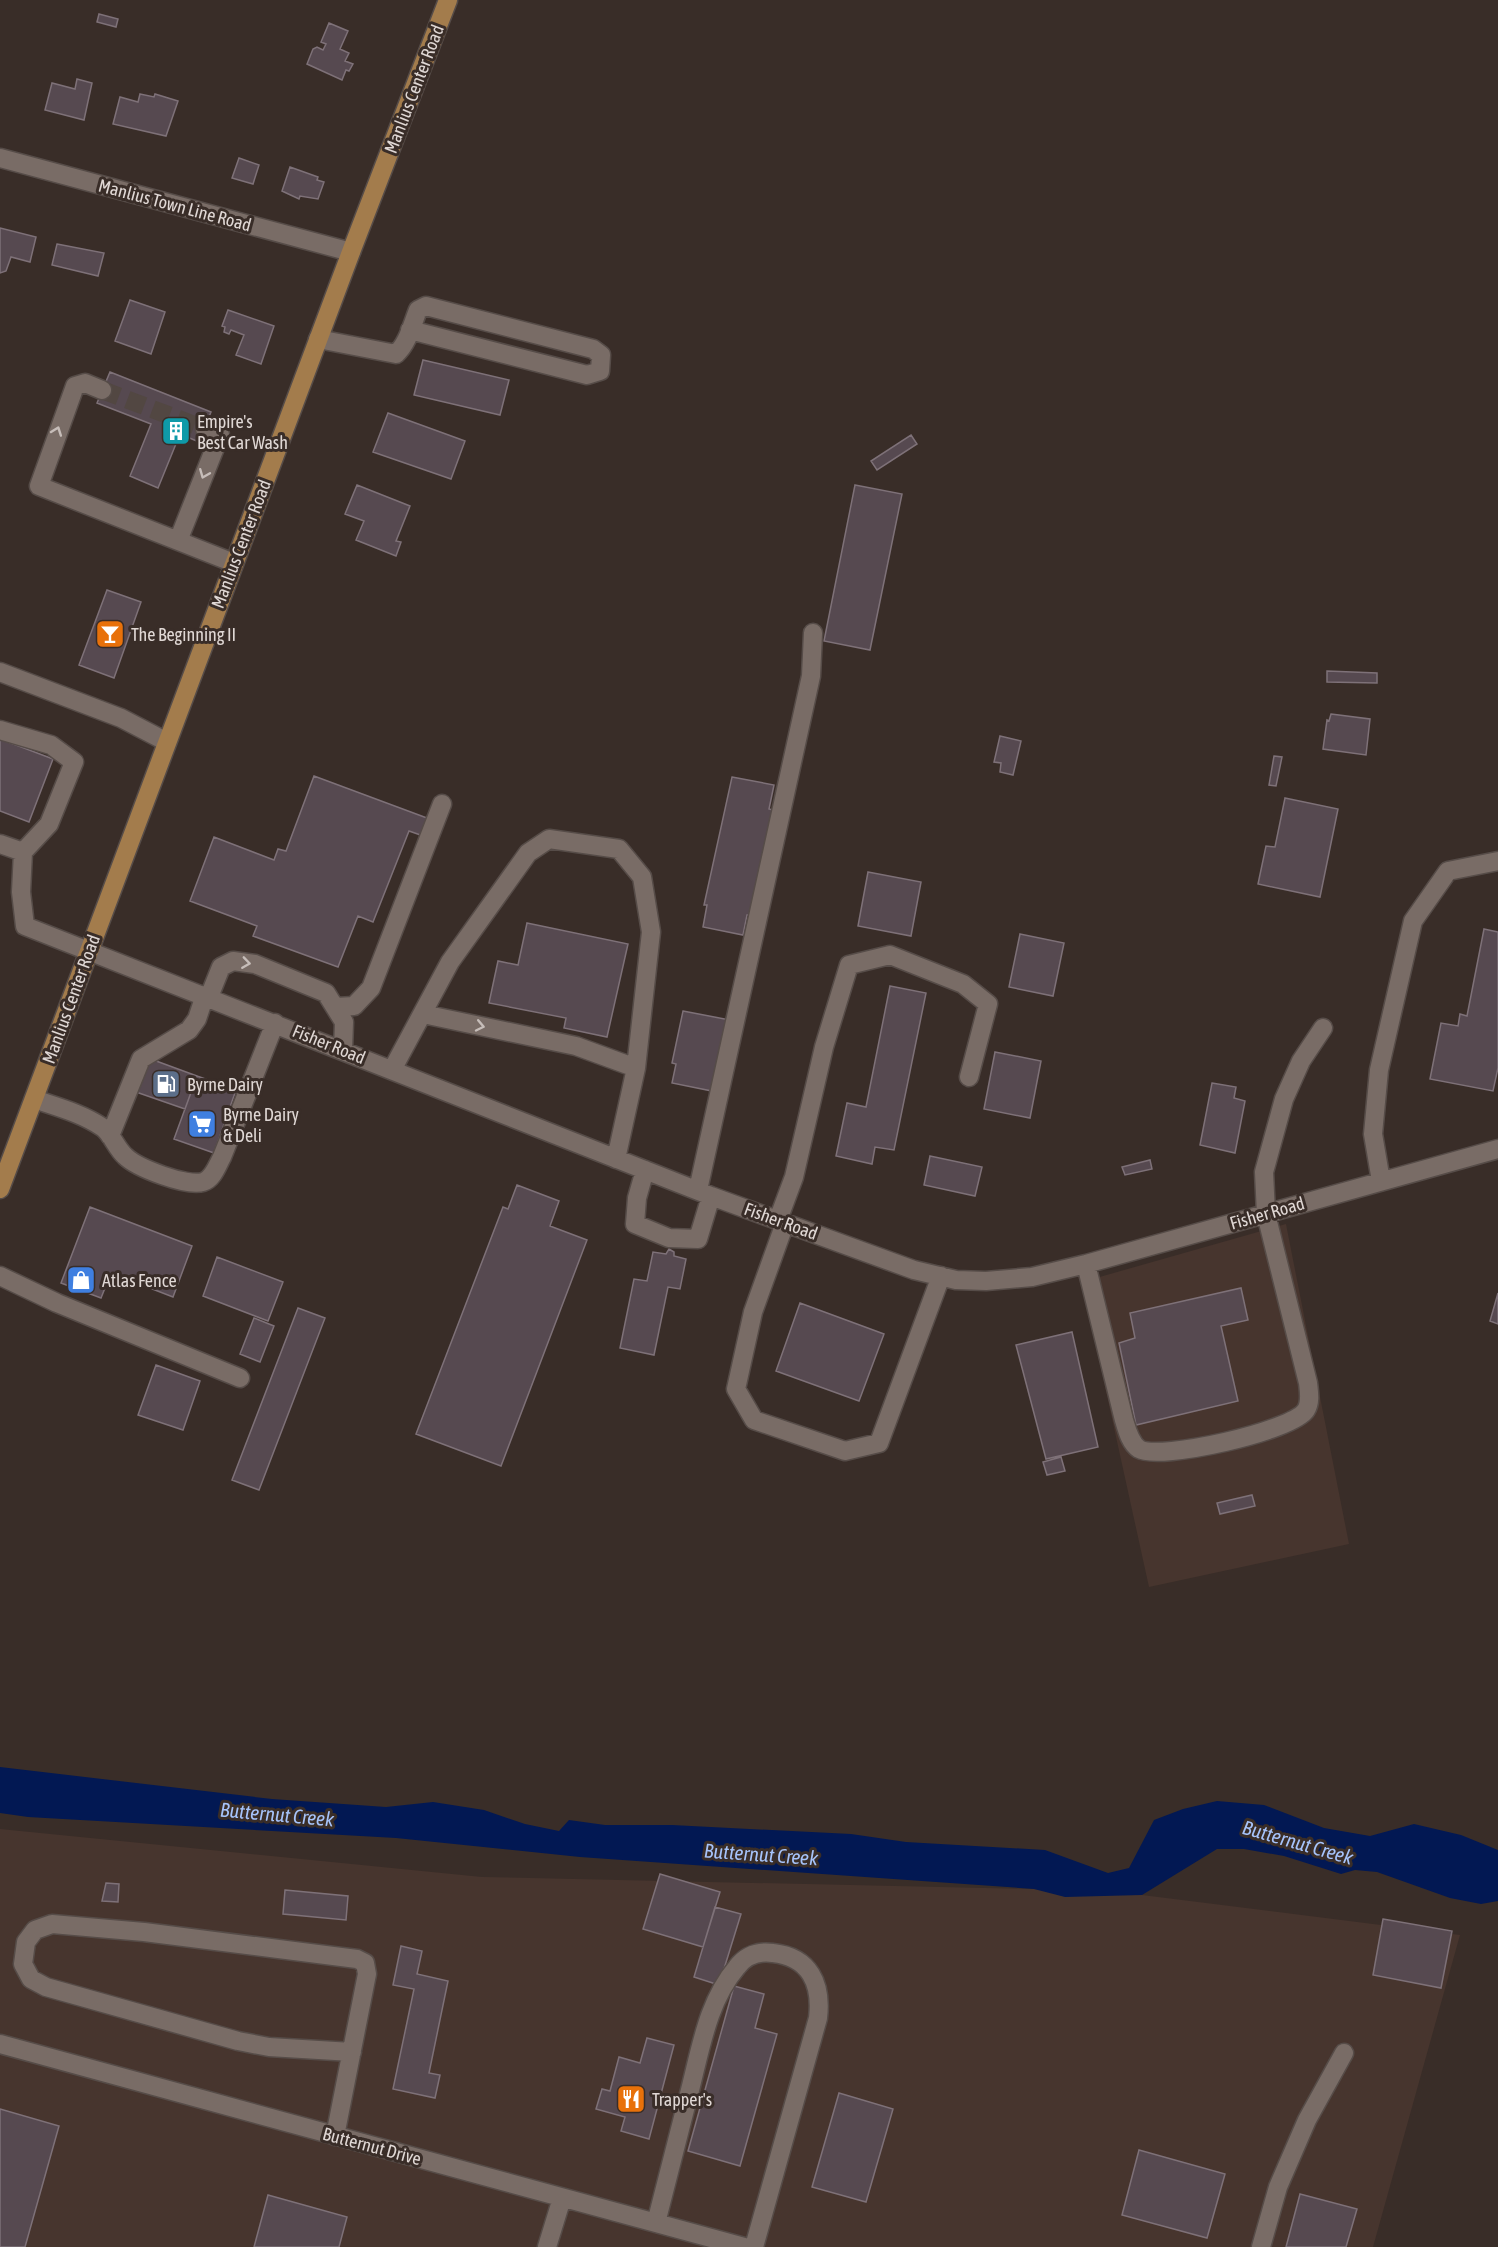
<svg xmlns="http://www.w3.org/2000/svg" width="1498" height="2247" font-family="'Asap Condensed',sans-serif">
  <rect width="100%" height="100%" fill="#392d28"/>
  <path fill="#47352e" d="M1286 1224 1349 1544 1149 1587 1082 1282Z
    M0 1829 482 1877 1034 1889 1142 1895 1460 1935 1373 2247H0Z"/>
  <path fill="#021853" d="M0 1767 272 1799 386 1807 433 1802 484 1810 525 1824 559 1831 569 1820 605 1825H672L851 1834 906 1842 1045 1850 1108 1873 1129 1868 1154 1820 1183 1809 1217 1801 1264 1805 1324 1828 1370 1836 1414 1824 1461 1835 1498 1850V1901L1481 1904 1450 1898 1377 1872 1355 1870 1341 1874 1284 1856 1244 1849H1217L1142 1895 1065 1897 1034 1889 580 1857 396 1838 28 1817 0 1813Z"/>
  <path fill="#564950" stroke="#7e7178" stroke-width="1.5" d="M99 14 118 19 116 27 97 22Z
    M329 23 348 31 340 49 349 53 345 61 353 64 349 71 346 70 342 80 307 64 313 49 317 47 323 50 326 44 321 42Z
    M77 79 92 83 84 120 45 110 52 83 75 89Z
    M140 94 154 97 155 94 178 101 166 136 113 124 120 97 138 102Z
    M239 158 259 165 253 184 232 178Z
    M290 167 318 177 317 180 324 182 318 199 300 196 299 199 282 191Z
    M0 228 36 237 30 262 11 257 6 271 0 273Z
    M57 244 104 253 98 276 52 265Z
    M130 300 165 312 151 354 115 341Z
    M228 310 274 326 261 364 236 355 244 335 231 330 229 334 224 332 225 327 222 326Z
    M423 360 509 380 500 415 414 395Z
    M110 372 211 412 199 442 180 434 158 488 130 476 151 424 97 403Z
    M388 413 465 441 451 479 373 452Z
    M911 435 917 444 877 470 871 461Z
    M357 485 410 506 396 541 401 542 396 556 356 540 364 521 345 514Z
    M855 485 902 494 870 650 824 641Z
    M107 590 141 602 114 678 79 665Z
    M1327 671 1377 673V683L1327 682Z
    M1331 714 1370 719 1366 755 1323 749 1327 720 1329 721Z
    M1000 736 1021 741 1013 775 1000 772 1001 763 994 762Z
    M0 739 53 759 29 822 0 811Z
    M1274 756 1282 757 1276 786 1269 785Z
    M314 776 435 821 429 838 409 831 373 922 358 916 338 967 253 936 257 926 190 901 214 837 274 860 278 849 286 851Z
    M732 777 774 785 769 809 773 810 751 915H747L743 935 703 927 707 905H704Z
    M1285 798 1338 809 1320 897 1258 884 1266 846 1275 847Z
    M868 872 921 882 911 936 858 926Z
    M527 923 628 944 607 1037 564 1028 566 1018 489 1003 498 961 518 965Z
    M1484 929 1498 932V1068L1493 1091 1430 1079 1441 1023 1458 1026 1460 1014 1467 1016Z
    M1020 934 1064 943 1053 996 1009 987Z
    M890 986 926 993 894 1150 875 1147 872 1164 836 1156 847 1103 866 1107Z
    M683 1011 730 1020 712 1091 672 1083 676 1064 672 1063Z
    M995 1052 1041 1061 1030 1118 984 1109Z
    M148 1058 197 1076 185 1109 136 1092Z
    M197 1076 236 1090 214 1153 174 1139Z
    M1212 1083 1236 1087 1234 1098 1245 1101 1235 1153 1200 1145Z
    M930 1156 982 1167 975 1196 924 1185Z
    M1150 1160 1152 1169 1125 1175 1122 1167Z
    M517 1185 559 1201 550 1226 587 1240 501 1466 416 1434 503 1207 508 1209Z
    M90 1207 192 1246 173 1297 111 1273 101 1298 61 1283Z
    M669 1249 674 1252V1256L686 1259 680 1289 668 1287 654 1355 620 1348 634 1279 647 1281 653 1252 666 1254Z
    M217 1257 283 1282 268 1321 203 1296Z
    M1241 1288 1248 1320 1221 1326 1238 1401 1136 1425 1119 1343 1135 1338 1130 1313Z
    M1498 1293V1324L1490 1321Z
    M800 1303 884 1334 859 1401 776 1371Z
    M298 1308 325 1318 259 1490 232 1480Z
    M254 1318 274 1326 260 1362 240 1354Z
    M1072 1332 1098 1447 1046 1459 1016 1345Z
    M156 1365 200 1381 183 1430 138 1415Z
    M1061 1457 1065 1471 1047 1475 1043 1462Z
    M1252 1495 1255 1506 1220 1514 1217 1503Z
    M660 1874 720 1892 703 1947 643 1929Z
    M106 1883 119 1884 118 1902 102 1901Z
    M285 1890 348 1896 346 1920 283 1914Z
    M715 1907 741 1914 719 1985 694 1977Z
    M1383 1919 1452 1931 1441 1988 1373 1975Z
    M401 1946 422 1951 417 1974 448 1981 429 2073 440 2075 435 2098 393 2089 414 1989 393 1985Z
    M734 1986 764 1994 755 2028 777 2034 740 2166 688 2151Z
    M647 2038 674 2045 649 2139 621 2131 625 2117 596 2109 602 2089 610 2091 619 2057 640 2063Z
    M839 2093 893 2109 866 2202 812 2187Z
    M0 2109 59 2126 25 2247H0Z
    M1139 2150 1225 2174 1207 2238 1122 2215Z
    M1300 2194 1357 2209 1346 2247H1286Z
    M268 2195 347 2217 339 2247H254Z"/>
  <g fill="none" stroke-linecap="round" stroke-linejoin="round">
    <path stroke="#524742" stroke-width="18" stroke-dasharray="18 9" stroke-linecap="butt" d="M102 390 205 429"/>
    <g stroke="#564c48" stroke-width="21">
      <path id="minor" d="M0 158 351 252
        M318 339 396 354C408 343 412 325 418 310L426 306 593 349 601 355 600 371 587 375 410 330
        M102 390 85 383 75 386 39 486 234 563
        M178 541 220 435 205 429
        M0 672 121 718 167 742
        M0 730 51 745 74 762 49 824 23 852 21 892 25 926 711 1196 914 1270 956 1280 986 1281 1032 1277 1086 1264 1498 1149
        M0 844 23 852
        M209 997 221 967 233 961 255 964 326 993 344 1022 343 1050
        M336 1007 354 1006 371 988 442 804
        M423 1014 576 1046 636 1068
        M392 1070 450 962 528 853 549 839 619 849 642 877 651 932 636 1068 616 1159
        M34 1099C57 1107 81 1113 102 1127 112 1134 116 1148 125 1156 137 1168 187 1187 203 1182 213 1179 217 1166 222 1157L275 1023
        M110 1136 141 1059 189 1030 197 1019 205 995
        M645 1170 637 1198 635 1224 669 1238 698 1239 711 1196
        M1381 1181 1373 1134 1379 1070 1413 921 1448 871 1498 861
        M698 1190 811 676 813 633
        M778 1220 794 1177 824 1047 849 965 890 955 963 984 988 1004 969 1077
        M785 1223 753 1312 736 1389 754 1420 845 1451 879 1443 941 1276
        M1086 1264 1124 1420C1127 1430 1130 1443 1139 1449 1160 1461 1293 1431 1306 1410 1311 1402 1309 1392 1308 1383L1266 1214 1264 1172 1284 1099 1301 1061 1323 1028
        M0 1276 57 1303 240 1378
        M0 2044 744 2247
        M335 2136 367 1974 365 1963 357 1959 144 1932 52 1924 35 1930 26 1942 23 1964 31 1979 46 1987 238 2041 269 2047 352 2052
        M656 2223C667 2179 679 2134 690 2090 701 2047 708 2001 737 1967 746 1955 759 1951 773 1953 810 1957 822 1984 818 2018L754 2247
        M547 2247 562 2198
        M1261 2247 1278 2187 1307 2120 1344 2053"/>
    </g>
    <g stroke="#564c48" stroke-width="21">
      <path id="major" d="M0 1189 351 252 448 0"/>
    </g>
    <use href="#minor" stroke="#796c66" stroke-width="18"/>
    <use href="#major" stroke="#a37c4c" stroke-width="18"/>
  </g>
  <defs><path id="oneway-chevron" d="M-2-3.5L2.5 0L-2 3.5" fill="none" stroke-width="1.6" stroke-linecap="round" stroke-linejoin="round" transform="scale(1.5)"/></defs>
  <g stroke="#c6bdb9">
    <use href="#oneway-chevron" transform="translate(57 431) rotate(-70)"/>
    <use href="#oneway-chevron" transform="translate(204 474) rotate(112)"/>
    <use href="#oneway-chevron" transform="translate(246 963) rotate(8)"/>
    <use href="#oneway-chevron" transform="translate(480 1026) rotate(12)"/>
  </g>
  <defs>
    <g id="building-square" transform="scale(1.5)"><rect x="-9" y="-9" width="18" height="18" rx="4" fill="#0f9aa8" stroke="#392d28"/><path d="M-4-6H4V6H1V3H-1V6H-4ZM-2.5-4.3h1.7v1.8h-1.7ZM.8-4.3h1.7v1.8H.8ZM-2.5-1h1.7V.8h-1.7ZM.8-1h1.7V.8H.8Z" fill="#fff"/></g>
    <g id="bar-square" transform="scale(1.5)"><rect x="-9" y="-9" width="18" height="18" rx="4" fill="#e8710a" stroke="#392d28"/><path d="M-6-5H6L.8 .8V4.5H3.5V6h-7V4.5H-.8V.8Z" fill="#fff"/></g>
    <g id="fuel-square" transform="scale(1.5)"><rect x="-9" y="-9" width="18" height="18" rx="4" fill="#5c6f8a" stroke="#392d28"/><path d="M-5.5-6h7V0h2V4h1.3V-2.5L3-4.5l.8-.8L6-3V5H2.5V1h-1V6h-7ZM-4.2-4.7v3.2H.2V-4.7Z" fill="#fff"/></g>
    <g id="supermarket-square" transform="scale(1.5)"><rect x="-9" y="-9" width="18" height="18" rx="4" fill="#3f7fe0" stroke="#392d28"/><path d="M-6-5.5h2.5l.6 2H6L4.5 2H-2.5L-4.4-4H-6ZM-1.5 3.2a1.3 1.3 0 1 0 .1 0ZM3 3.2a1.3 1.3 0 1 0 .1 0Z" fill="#fff"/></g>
    <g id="shop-square" transform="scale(1.5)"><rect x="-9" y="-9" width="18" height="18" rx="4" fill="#3f7fe0" stroke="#392d28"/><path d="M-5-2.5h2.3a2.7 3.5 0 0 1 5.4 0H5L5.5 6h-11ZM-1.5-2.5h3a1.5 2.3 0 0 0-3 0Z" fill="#fff"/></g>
    <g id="restaurant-square" transform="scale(1.5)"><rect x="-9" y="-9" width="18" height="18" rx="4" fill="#e8710a" stroke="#392d28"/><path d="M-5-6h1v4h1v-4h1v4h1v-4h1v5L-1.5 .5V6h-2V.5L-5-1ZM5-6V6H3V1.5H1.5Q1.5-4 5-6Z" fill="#fff"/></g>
  </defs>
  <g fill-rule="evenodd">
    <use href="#building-square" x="176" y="431"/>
    <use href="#bar-square" x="110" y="634"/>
    <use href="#fuel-square" x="166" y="1084"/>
    <use href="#supermarket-square" x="202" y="1124"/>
    <use href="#shop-square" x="81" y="1280"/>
    <use href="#restaurant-square" x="631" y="2099"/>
  </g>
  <g text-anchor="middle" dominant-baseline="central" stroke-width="6" stroke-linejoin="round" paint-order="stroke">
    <g font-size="18" fill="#e0d8d5" stroke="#392d28">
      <text transform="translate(414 89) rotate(-69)">Manlius Center Road</text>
      <text transform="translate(175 205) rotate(15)">Manlius Town Line Road</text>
      <text transform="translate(241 544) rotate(-69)">Manlius Center Road</text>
      <text transform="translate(71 999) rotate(-70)">Manlius Center Road</text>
      <text transform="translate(329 1044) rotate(22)">Fisher Road</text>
      <text transform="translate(1267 1213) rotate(-16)">Fisher Road</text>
      <text transform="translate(781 1221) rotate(20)">Fisher Road</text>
      <text transform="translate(372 2146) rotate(15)">Butternut Drive</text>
    </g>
    <g font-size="18" fill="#e0d8d5" stroke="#392d28" text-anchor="start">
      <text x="197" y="421">Empire's<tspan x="197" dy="21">Best Car Wash</tspan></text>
      <text x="131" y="634">The Beginning II</text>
      <text x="187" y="1084">Byrne Dairy</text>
      <text x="223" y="1114">Byrne Dairy<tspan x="223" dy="21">&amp; Deli</tspan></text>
      <text x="102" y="1280">Atlas Fence</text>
      <text x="652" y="2099">Trapper's</text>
    </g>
    <g font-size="20" font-style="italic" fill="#a6c3fa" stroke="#392d28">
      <text transform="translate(277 1814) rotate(5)">Butternut Creek</text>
      <text transform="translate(1298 1842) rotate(16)">Butternut Creek</text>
      <text transform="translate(761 1854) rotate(4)">Butternut Creek</text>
    </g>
  </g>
</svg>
